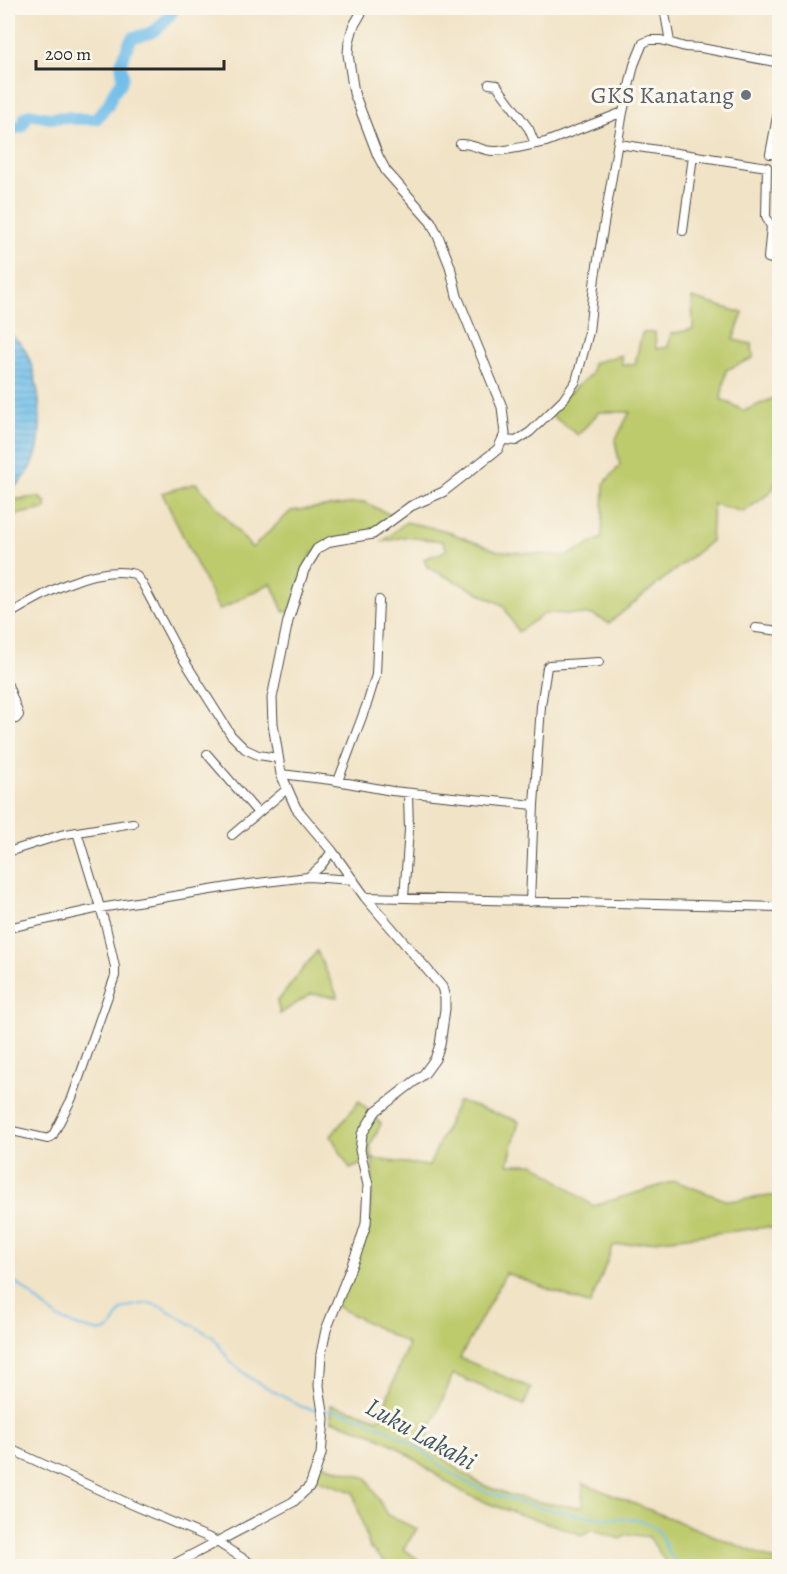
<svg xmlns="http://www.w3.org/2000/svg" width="787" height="1574" font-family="Alegreya,serif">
  <defs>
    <pattern id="wetland-marsh" width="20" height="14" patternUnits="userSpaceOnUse" patternTransform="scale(1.5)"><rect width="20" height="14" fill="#bdcb6d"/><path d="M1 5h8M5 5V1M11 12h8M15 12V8" fill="none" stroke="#a3ae5f"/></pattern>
    <pattern id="water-rules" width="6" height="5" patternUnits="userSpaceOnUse" patternTransform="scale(1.5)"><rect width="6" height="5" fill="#6fbeea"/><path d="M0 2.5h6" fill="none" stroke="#5b9bbe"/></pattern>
  </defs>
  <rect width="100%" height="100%" fill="#fbf7ec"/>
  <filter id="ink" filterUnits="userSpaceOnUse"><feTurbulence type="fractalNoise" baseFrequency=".0167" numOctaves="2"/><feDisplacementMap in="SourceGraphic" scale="12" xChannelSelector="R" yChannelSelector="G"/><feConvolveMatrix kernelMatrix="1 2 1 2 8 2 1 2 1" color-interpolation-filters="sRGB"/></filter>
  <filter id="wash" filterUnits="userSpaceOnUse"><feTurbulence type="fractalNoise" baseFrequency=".008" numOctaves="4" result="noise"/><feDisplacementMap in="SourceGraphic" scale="24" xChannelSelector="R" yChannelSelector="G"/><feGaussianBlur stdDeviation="1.35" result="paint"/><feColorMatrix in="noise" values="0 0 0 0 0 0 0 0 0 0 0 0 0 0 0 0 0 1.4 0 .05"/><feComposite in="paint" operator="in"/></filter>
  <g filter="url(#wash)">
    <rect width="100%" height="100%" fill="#f1e3c6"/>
    <path fill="#bdcb6d" stroke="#747b4c" stroke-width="1.5" d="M692 298 743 313 733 340 752 344 753 358 726 370 721 399 744 411 779 396V477L771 492 744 512 713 504 711 541 609 623 593 615 546 613 518 632 503 605 427 567 424 559C432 555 440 555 447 549L442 541 404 537 382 542 406 522 443 530 498 551 567 556 602 538 604 484 620 465 615 441 630 412H599L578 435 547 412 591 374 593 363 621 355 622 365 635 364 642 333 655 332 656 349 668 347 671 334 693 329Z
      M196 483 252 548 291 511 364 502 393 516 375 529 312 553 294 613 283 611 271 583 219 610 162 493Z
      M317 951 338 997 311 994 280 1014 277 1002Z
      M359 1101 381 1124 370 1146 373 1159 429 1166 458 1101 519 1121 508 1164H535L593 1206 675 1181 728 1201 779 1195V1230L767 1227 613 1246 590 1305 506 1273 460 1358 531 1388 524 1405 453 1374 425 1443C441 1455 457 1470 474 1480 501 1496 551 1506 582 1507L583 1483 779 1562V1566H664L665 1561 649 1537 627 1534 620 1539 593 1529 582 1535C545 1520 505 1513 469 1495 441 1482 418 1459 392 1444 373 1434 352 1426 331 1420V1405L356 1411 379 1419 408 1344 334 1305 369 1223 373 1159 350 1169 331 1136Z
      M321 1464 367 1478 387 1515 417 1529 403 1549 422 1562V1566H389L370 1548 353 1492 315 1479Z"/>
    <path fill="url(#wetland-marsh)" stroke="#747b4c" stroke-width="1.5" d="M38 497 46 502V509L8 516V500Z"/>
    <path fill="url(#water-rules)" stroke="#4d748a" stroke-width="1.5" d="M8 332C13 337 20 341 24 348 33 364 37 383 39 401 42 437 41 470 8 492Z"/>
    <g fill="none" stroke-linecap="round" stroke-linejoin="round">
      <path stroke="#6fbeea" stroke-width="2" d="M8 1281 12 1280 18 1284 58 1318 79 1327 100 1332 110 1329 122 1309 131 1306 149 1303 162 1307 213 1337 230 1361 250 1378 302 1407 320 1411
        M325 1411C349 1407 397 1434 418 1447 430 1456 441 1467 454 1475 492 1500 558 1513 603 1518 618 1519 639 1517 652 1525 663 1532 664 1547 671 1556 674 1560 678 1563 682 1566L692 1561 708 1566"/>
      <path stroke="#6fbeea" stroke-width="12" d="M8 122 16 128 21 127 25 121V117L30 114 49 118 67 117 77 119H96L108 105 113 93 121 83 123 76 121 63 130 41 134 37C157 34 162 26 175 8"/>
    </g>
  </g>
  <g filter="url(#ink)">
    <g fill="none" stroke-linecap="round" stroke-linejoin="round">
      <g stroke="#494742" stroke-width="10">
        <path id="minor" d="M664 8 670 42
          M489 84 497 85 500 90 529 129 535 144
          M780 101 770 154 780 155
          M460 144C472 143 482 151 493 151 510 151 528 145 546 142L623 112
          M619 144 767 167 766 216 770 225 780 228
          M771 226 768 258 780 262
          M683 231 693 156
          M504 440 516 441 530 432 563 400 576 381 589 332 595 277 623 112 634 65 643 43 650 40H661L685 47 701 48 780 63
          M8 615C41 595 94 564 135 574L142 583 177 649 231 735 245 749 258 755 278 758
          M756 628 780 631
          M8 685 19 715 16 719 8 720
          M207 754 258 813
          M281 774 331 780 392 791 534 805 530 902
          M338 781 368 701 376 675 379 600
          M534 805 541 706 547 667 549 665 599 662
          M77 832 133 823
          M232 835 287 789
          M8 852 61 835 77 832 106 927 115 967V976L72 1098 53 1135 48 1139 8 1130
          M308 877 321 866 332 851
          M365 897 780 907
          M404 897 409 830 408 793
          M8 928 100 908 241 885 308 877 354 880
          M8 1448 132 1505 212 1539 255 1566"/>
      </g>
      <g stroke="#494742" stroke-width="11">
        <path id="major" d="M171 1566 293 1502 310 1486 321 1454 324 1419 319 1386 321 1354 326 1330 357 1252 366 1224 368 1185 360 1150 362 1134 376 1111 424 1074 435 1059 440 1045 445 1009V998L442 987 365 897 332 851 296 808 281 774 273 724 272 698 288 621 304 570 317 549 331 541 373 534 411 506 443 492 498 449 505 434 502 407 457 296 450 266 438 236 431 222 386 171 378 156 354 93 348 54 349 42 353 27 364 8"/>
      </g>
      <use href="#minor" stroke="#fff" stroke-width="8"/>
      <use href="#major" stroke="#fff" stroke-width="9"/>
    </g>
  </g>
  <circle fill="#6b7280" stroke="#fbf7ec" stroke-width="2" cx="746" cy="95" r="6"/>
  <g text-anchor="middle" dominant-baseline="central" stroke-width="6" stroke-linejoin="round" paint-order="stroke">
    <g font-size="24" fill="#5b616d" stroke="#fbf7ec" text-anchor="end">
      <text x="734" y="95">GKS Kanatang</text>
    </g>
    <g font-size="26" font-style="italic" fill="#3f5764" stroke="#fbf7ec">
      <text transform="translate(421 1434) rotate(29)">Luku Lakahi</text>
    </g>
  </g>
  <rect width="787" height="1574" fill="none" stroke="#fbf7ec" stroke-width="30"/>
  <path d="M36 60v9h188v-9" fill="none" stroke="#2b2b2b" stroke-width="3"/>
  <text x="45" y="60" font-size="18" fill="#2b2b2b" stroke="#fbf7ec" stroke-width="4.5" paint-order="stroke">200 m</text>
</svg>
